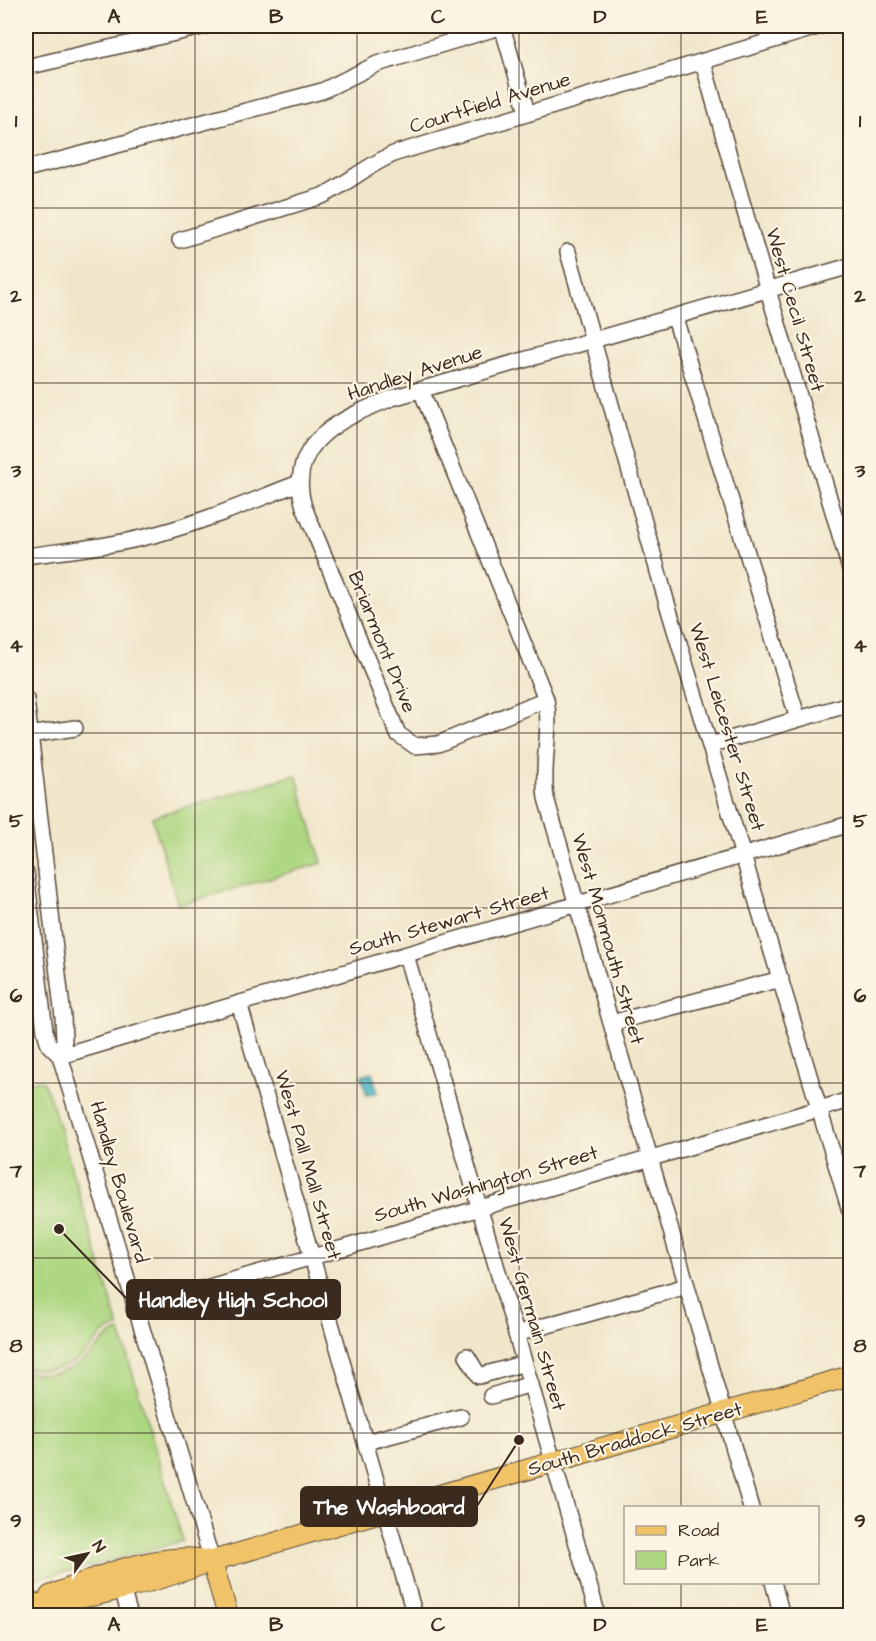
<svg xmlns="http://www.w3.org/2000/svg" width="876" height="1641" font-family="'Architects Daughter',sans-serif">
  <rect width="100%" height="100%" fill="#fcf5e5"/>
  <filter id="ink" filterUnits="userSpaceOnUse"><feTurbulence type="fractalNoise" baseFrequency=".0167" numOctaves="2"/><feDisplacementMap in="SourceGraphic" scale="12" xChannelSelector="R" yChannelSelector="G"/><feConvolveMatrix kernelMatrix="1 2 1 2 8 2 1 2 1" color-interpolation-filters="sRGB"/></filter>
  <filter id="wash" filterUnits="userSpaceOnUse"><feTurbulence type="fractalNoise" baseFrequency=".008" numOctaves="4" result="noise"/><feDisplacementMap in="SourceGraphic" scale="24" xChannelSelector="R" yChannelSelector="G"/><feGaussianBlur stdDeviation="1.35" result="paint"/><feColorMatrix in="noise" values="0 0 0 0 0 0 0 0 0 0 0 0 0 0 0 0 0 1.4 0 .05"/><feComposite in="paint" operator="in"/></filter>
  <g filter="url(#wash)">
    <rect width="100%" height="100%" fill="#f0e7cb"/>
    <path fill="#aed782" stroke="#748050" stroke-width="1.5" d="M296 775 322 863 178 905 152 817Z
      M40 1080 44 1083 54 1110 119 1327C100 1332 102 1336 90 1349 74 1368 48 1374 26 1367V1082Z
      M120 1331 183 1541 72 1571 26 1580V1371C47 1378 71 1372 88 1357 100 1347 104 1336 120 1331Z"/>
    <path fill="#46b2c3" stroke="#406e70" stroke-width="1.5" d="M372 1073 378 1092 367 1095 361 1076Z"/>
  </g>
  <g filter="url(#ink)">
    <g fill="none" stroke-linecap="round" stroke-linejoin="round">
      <g stroke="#564638" stroke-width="18">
        <path id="minor" d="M502 26 527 112
          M703 62 740 195 850 569
          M26 67 206 26
          M26 169 322 91 377 64 503 26
          M180 240 322 196C348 183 369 164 396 153L821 26
          M568 252 666 600 850 1211
          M675 318 798 719
          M421 390 546 699C552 732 541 764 546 798L751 1508
          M26 556C69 550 114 546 157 534 206 521 252 501 299 483
          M26 699 63 1017 64 1040 60 1056 212 1561
          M546 699 438 744 415 746 398 734 304 507C285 442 342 418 392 398L850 266
          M29 735 75 728
          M710 745 850 704
          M26 873 45 1031 49 1045 60 1056
          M406 955 598 1616
          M239 1003 415 1616
          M611 1023 781 979
          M60 1056 850 824
          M134 1309 850 1100
          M516 1334 687 1286
          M467 1356 479 1376 525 1363
          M491 1396 531 1384
          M366 1442 461 1417
          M119 1578 130 1616
          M773 1582 782 1616"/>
      </g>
      <g stroke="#564638" stroke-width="22">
        <path id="major" d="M212 1561 228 1616
          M50 1596C93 1578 159 1551 206 1560
          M26 1605C91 1600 151 1583 212 1561L850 1376"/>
      </g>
      <use href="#minor" stroke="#fff" stroke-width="15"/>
      <use href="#major" stroke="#f1c369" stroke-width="20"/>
    </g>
  </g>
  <path fill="none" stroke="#3b2a1e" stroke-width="1.5" stroke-opacity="0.55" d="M195 26V1616M357 26V1616M519 26V1616M681 26V1508M26 208H850M26 383H850M26 558H850M26 733H850M26 908H850M26 1083H850M26 1258H850M26 1433H850M681 1582V1616"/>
  <g text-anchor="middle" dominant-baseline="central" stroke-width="4.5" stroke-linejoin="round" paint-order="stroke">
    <g font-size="20" fill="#3b2a1e" stroke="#fcf5e5">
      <text transform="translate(490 103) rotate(-17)">Courtfield Avenue</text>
      <text transform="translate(795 310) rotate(74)">West Cecil Street</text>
      <text transform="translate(415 373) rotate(-18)">Handley Avenue</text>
      <text transform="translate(382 642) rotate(68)">Briarmont Drive</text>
      <text transform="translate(727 727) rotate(73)">West Leicester Street</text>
      <text transform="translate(449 921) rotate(-16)">South Stewart Street</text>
      <text transform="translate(608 939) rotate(74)">West Monmouth Street</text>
      <text transform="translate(308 1165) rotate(74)">West Pall Mall Street</text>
      <text transform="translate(119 1182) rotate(74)">Handley Boulevard</text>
      <text transform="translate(486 1184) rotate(-16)">South Washington Street</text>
      <text transform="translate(532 1314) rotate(74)">West Germain Street</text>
      <text transform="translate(635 1439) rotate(-16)">South Braddock Street</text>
    </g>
  </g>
  <path fill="none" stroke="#3b2a1e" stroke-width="2" d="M59 1229L127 1299M519 1440L477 1506"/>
  <g fill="#3b2a1e" stroke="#fcf5e5" stroke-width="2">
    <circle cx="59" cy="1229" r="6"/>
    <circle cx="519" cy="1440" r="6"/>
  </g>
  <g fill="#3b2a1e" stroke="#3b2a1e" stroke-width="2">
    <rect x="127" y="1280" width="213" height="39" rx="6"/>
    <rect x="301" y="1487" width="176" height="39" rx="6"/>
  </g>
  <g font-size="21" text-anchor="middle" font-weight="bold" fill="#fff">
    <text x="233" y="1307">Handley High School</text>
    <text x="389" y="1514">The Washboard</text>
  </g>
  <rect width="876" height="1641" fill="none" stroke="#fcf5e5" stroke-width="66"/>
  <rect x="624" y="1506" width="195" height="78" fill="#fcf5e5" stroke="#afa495" stroke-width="1.5"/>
  <rect x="636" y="1526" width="30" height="9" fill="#f1c369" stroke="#afa495" stroke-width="1.5"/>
  <text x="678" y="1536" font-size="18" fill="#3b2a1e">Road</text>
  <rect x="636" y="1551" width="30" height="18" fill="#aed782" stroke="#afa495" stroke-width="1.5"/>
  <text x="678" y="1566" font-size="18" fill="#3b2a1e">Park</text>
  <g transform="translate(87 1554) rotate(57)" stroke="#fcf5e5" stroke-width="4.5" paint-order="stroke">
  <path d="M0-4.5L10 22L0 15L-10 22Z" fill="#3b2a1e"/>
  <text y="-9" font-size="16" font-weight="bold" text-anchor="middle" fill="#3b2a1e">N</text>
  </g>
  <rect x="33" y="33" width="810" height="1575" fill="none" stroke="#3b2a1e" stroke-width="2"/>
  <g font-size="20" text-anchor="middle" font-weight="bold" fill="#3b2a1e">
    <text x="114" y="23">A</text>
    <text x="276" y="23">B</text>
    <text x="438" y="23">C</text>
    <text x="600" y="23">D</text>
    <text x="762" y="23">E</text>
    <text x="16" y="127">1</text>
    <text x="860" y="127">1</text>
    <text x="16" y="302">2</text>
    <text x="860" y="302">2</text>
    <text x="16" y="477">3</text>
    <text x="860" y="477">3</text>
    <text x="16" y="652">4</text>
    <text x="860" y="652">4</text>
    <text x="16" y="827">5</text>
    <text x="860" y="827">5</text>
    <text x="16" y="1002">6</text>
    <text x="860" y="1002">6</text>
    <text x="16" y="1177">7</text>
    <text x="860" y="1177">7</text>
    <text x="16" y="1352">8</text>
    <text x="860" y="1352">8</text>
    <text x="16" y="1527">9</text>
    <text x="860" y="1527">9</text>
    <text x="114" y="1631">A</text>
    <text x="276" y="1631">B</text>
    <text x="438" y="1631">C</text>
    <text x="600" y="1631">D</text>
    <text x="762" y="1631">E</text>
  </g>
</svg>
